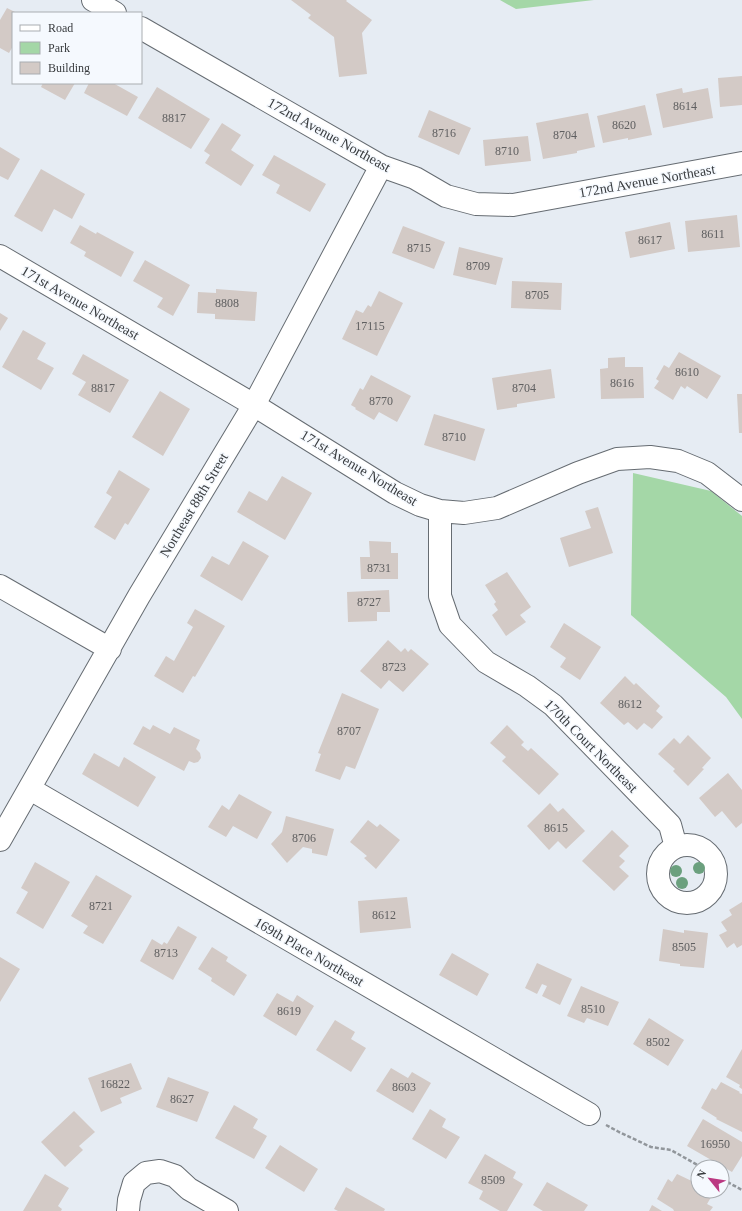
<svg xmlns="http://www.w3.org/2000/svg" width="742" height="1211" font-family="Georgia,serif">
  <rect width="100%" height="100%" fill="#e6ecf3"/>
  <path fill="#a4d7a7" d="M500 0H594L516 9Z
    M633 473 711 491 742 516V719L726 697 631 615Z"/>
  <path fill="#d3cac6" d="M291 0H347L346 1 372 20 362 33 367 74 339 77 334 37 308 18 311 15Z
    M7 8 17 13H13V46L9 53 0 48V20Z
    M742 76V105L720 107 718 78Z
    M43 83H75L65 100 41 87Z
    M89 83H113L138 97 127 116 84 93Z
    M157 87 210 119 191 149 138 118Z
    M682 88 683 93 708 88 713 118 663 128 656 94Z
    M645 105 652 135 628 140V138L603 143 597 116Z
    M429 110 471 128 459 155 418 137Z
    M588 113 595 147 577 151V153L543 159 536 123Z
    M222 123 241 135 231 150 254 165 241 186 205 163 210 155 204 151Z
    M528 136 531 161 485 166 483 140Z
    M0 147 20 159 8 180 0 176Z
    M274 155 326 184 310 212 276 193 280 185 262 175Z
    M41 169 85 194 72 219 54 209 42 232 14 216Z
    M737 215 740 247 688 252 685 221Z
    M670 222 675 249 630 258 625 232Z
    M80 225 96 234 97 232 134 252 121 277 84 256 86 252 70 243Z
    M403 226 445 242 434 269 392 253Z
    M459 247 503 258 496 285 453 275Z
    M145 260 190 285 173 316 157 307 163 298 133 281Z
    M512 281 562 283 561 310 511 308Z
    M216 289 257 292 255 321 215 319V314L197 313 198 292 216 293Z
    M379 291 403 303 377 356 342 339 356 310 363 313 368 305 371 307Z
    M0 313 8 318 0 331Z
    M23 330 46 343 37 359 54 368 41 390 2 367Z
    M679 352 721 376 707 399 687 386 685 389 681 386 673 400 654 388 659 381 656 379 664 365 669 368Z
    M83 354 129 380 110 413 78 395 86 382 72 374Z
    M625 357V367H643L644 398 601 399 600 369 608 368V358Z
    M551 369 555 398 517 404V407L497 410 492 378Z
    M371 375 411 396 397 422 379 412 374 420 355 409 356 408 351 405 360 388 363 390Z
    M160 391 190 409 163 456 132 437Z
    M737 394H742V433H739Z
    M434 414 485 429 475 461 424 445Z
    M119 470 150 489 128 525 125 523 115 540 94 527 112 497 106 493Z
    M282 476 312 493 285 540 237 512 249 491 267 501Z
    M598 507 613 553 569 567 560 538 591 528 585 511Z
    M243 541 269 556 242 601 200 576 212 556 229 565Z
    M369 541 391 542V553H398V579H361L360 557H370Z
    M507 572 531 607 520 615 526 622 506 636 492 615 498 610 494 604 496 602 485 585Z
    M389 590 390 612H377V621L348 622 347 592Z
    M195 609 225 626 195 677 193 676 183 693 154 676 166 656 174 661 193 627 187 623Z
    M564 623 601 647 580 680 560 667 566 658 550 647Z
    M388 640 401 652 405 648 408 652 411 649 429 664 403 692 389 680 381 689 360 671Z
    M625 676 634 685 636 683 660 706 656 711 663 717 652 729 644 723 637 730 628 722 624 725 600 703Z
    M342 693 379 709 355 769 346 766 340 780 315 771 321 754 318 753Z
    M153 725 170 734 174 727 200 740 196 749 200 753 201 758 198 762 194 763 189 761 184 771 133 744 143 726 150 730Z
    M507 725 524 742 521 745 528 751 531 748 559 774 539 795 502 761 506 757 490 743Z
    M688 735 711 758 702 768 704 769 688 786 673 771 675 769 658 754 674 738 680 744Z
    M94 753 119 767 124 757 156 777 138 807 82 774Z
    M728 773 742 790V823L736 828 722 811 715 817 699 798Z
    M239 794 272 812 257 839 233 826 226 837 208 827 222 805 229 810Z
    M550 803 558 812 563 808 585 831 566 849 558 841 549 850 527 826Z
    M286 816 334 829 327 856 312 853V849L303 847 287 863 271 844 282 832Z
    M368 820 377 827 380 824 400 840 376 869 364 858 367 856 350 842Z
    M612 830 629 846 619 856 625 861 619 867 629 876 614 891 582 861Z
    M35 862 70 882 43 929 16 913 28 892 21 888Z
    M96 875 132 896 103 944 83 933 88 926 71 916Z
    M407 897 411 928 360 933 358 901Z
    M742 902V945L737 948 734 943 727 948 719 935 727 931 721 922 732 915 729 910Z
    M178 926 197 937 173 980 140 961 152 939 162 945 164 942 167 944Z
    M663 929 684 933V930L708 933 704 968 680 966V964L659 961Z
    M212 947 228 957 226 961 247 975 234 996 211 981 212 978 198 969Z
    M452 953 489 974 477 996 439 975Z
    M0 957 20 969 0 1002Z
    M537 963 572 979 560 1005 542 996 547 986 542 984 537 994 525 988Z
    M581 986 619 1002 608 1026 587 1018 584 1023 567 1016Z
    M277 993 293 1002 297 995 314 1006 296 1036 263 1016Z
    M649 1018 684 1040 668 1066 633 1044Z
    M335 1020 355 1032 351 1039 366 1048 351 1072 316 1050Z
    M742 1049V1089L739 1087 740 1085 726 1077Z
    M131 1063 142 1089 120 1098 122 1103 101 1112 88 1078Z
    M391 1068 408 1078 412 1072 431 1083 413 1113 376 1091Z
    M168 1077 209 1092 197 1122 156 1107Z
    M721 1082 740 1092 739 1093 742 1094V1132L716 1119 717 1118 701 1108 712 1088 716 1090Z
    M234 1105 258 1119 253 1128 267 1136 254 1159 215 1138Z
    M430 1109 446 1119 442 1127 460 1137 446 1159 412 1139Z
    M74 1111 95 1132 79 1146 83 1150 65 1167 41 1142Z
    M703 1119 742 1142V1156L732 1172 687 1146Z
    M280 1145 318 1169 304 1192 265 1168Z
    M485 1154 516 1172 513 1178 523 1184 507 1211H500L479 1199 483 1191 468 1183Z
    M45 1174 69 1188 58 1206 62 1209 61 1211H23Z
    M677 1174 696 1183 695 1184 698 1186V1191H707L713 1194 707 1204 713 1207 710 1211H674L673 1209 657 1199 668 1179 672 1182Z
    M547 1182 588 1205 584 1211H543L533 1205Z
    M346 1187 385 1209 384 1211H338L334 1209Z
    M652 1205 662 1211H649Z"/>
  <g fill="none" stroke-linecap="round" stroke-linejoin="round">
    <g stroke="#666c72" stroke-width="24">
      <path id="minor" d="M93 0 115 13
        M141 28 381 166 415 178 446 196 476 204 513 205 742 163
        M0 256 254 405 395 493 420 505 440 511 464 513 497 508 578 473 617 459 650 457 678 461 707 473 742 500
        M440 511V596L450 625 486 662 527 686 553 705 670 825 676 847
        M0 586 110 649
        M30 789 589 1114
        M0 840 139 596 254 405 381 166
        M658 874a29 29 0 1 1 58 0a29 29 0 1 1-58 0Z
        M128 1211 129 1200 134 1183 146 1173 160 1171 175 1176 189 1189 227 1211"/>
    </g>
    <path stroke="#91969b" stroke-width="2.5" stroke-dasharray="4 2" stroke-linecap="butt" d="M606 1125 619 1132 651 1147 671 1150 701 1167
      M722 1179 742 1190"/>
    <use href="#minor" stroke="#fff" stroke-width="22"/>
  </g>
  <g fill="#6ba07e">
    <circle cx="699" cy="868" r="6"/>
    <circle cx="676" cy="871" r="6"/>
    <circle cx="682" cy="883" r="6"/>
  </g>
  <g text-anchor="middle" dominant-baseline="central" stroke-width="3" stroke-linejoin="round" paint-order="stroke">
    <g font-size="12" fill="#5f5f60">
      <text x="685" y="106">8614</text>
      <text x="174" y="118">8817</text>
      <text x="624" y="125">8620</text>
      <text x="444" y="133">8716</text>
      <text x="565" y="135">8704</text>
      <text x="507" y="151">8710</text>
      <text x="713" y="234">8611</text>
      <text x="650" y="240">8617</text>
      <text x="419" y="248">8715</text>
      <text x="478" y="266">8709</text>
      <text x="537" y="295">8705</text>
      <text x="227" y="303">8808</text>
      <text x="370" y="326">17115</text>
      <text x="687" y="372">8610</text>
      <text x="622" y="383">8616</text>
      <text x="103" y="388">8817</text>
      <text x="524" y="388">8704</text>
      <text x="381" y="401">8770</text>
      <text x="454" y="437">8710</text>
      <text x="379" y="568">8731</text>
      <text x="369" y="602">8727</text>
      <text x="394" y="667">8723</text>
      <text x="630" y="704">8612</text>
      <text x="349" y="731">8707</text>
      <text x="556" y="828">8615</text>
      <text x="304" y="838">8706</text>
      <text x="101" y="906">8721</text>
      <text x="384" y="915">8612</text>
      <text x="684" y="947">8505</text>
      <text x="166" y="953">8713</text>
      <text x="593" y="1009">8510</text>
      <text x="289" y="1011">8619</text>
      <text x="658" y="1042">8502</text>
      <text x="115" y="1084">16822</text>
      <text x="404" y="1087">8603</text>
      <text x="182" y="1099">8627</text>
      <text x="715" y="1144">16950</text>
      <text x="493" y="1180">8509</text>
    </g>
    <g font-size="14" fill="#383b3e" stroke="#f5f9fe">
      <text transform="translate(329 135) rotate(29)">172nd Avenue Northeast</text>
      <text transform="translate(647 181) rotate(-10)">172nd Avenue Northeast</text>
      <text transform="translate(80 303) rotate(30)">171st Avenue Northeast</text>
      <text transform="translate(359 468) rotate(31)">171st Avenue Northeast</text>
      <text transform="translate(194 505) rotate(-59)">Northeast 88th Street</text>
      <text transform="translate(591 746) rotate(45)">170th Court Northeast</text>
      <text transform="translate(309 952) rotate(30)">169th Place Northeast</text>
    </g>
  </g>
  <rect x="12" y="12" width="130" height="72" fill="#f5f9fe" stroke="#a9adb1"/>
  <rect x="20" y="25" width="20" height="6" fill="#ffffff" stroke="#a9adb1"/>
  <text x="48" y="32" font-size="12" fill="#383b3e">Road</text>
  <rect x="20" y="42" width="20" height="12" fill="#a4d7a7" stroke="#a9adb1"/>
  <text x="48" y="52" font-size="12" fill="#383b3e">Park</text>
  <rect x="20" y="62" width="20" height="12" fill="#d3cac6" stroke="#a9adb1"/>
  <text x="48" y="72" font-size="12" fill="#383b3e">Building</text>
  <g transform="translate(710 1179) rotate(300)"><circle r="19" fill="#f5f9fe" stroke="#a9adb1"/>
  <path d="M0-3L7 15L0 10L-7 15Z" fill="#bb3982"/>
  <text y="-6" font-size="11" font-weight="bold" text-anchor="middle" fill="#383b3e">N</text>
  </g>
</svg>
